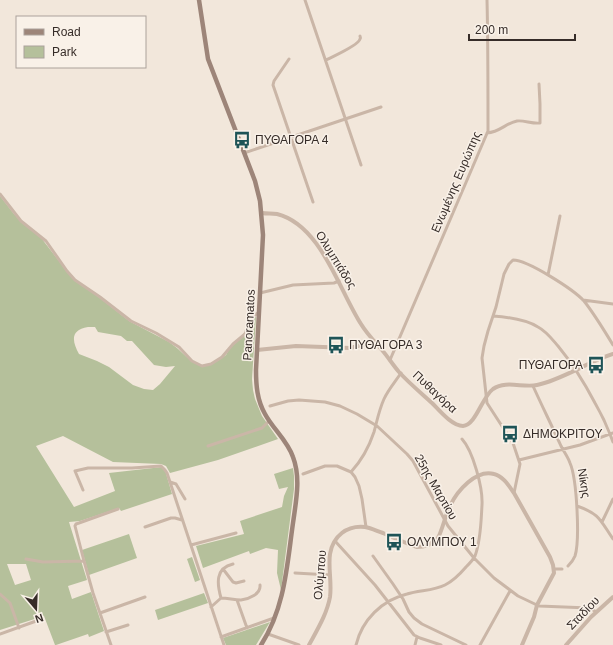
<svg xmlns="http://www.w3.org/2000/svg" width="613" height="645" font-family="Arial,sans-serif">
  <rect width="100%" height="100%" fill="#f2e7db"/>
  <path fill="#b5c09b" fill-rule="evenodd" d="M0 196 14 214 42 239 72 278 100 298 129 321 169 342 177 348 191 361 202 366 219 360 226 355 232 344 241 338 252 319 256 317 252 379 253 390 255 399 262 416 278 439 218 460 170 473 166 466 161 464 113 462 63 436 36 446 74 507 115 491 109 473 162 467 165 470 172 494 121 511 119 508 80 521 69 522 87 580 68 586 72 599 91 592 104 631 89 637 88 634 56 645H55L44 616 0 630ZM88 327H95L98 332 121 336 127 341H132L154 365 166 367 175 366 160 384 153 390 144 389 133 385 109 367 97 361 79 354C72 341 70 330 88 327ZM7 564H26L31 580 15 585Z
    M293 468 294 476V489L281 590 277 573 278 550 266 548 250 554 249 551 203 568 196 546 244 534 240 521 282 507 284 496 288 487 279 489 274 474Z
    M129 534 137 558 89 575 82 550Z
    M192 557 200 580 195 582 187 559Z
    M204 593 208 603 158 620 155 610Z
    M270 622 256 645H226L223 638Z"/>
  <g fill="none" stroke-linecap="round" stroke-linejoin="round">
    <path stroke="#cab6a7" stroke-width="3" d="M305 0 361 165
      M289 59 274 81 273 85 313 202
      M326 60C332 57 359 45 360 39 361 38 360 37 360 36
      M487 133C500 132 506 123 517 121 524 120 532 124 540 123V104L539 84
      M244 153 381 107
      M0 194 21 221 46 241 67 271 75 280 100 297 131 321 156 333 179 347 192 361 202 366 211 364 222 357 233 344 245 334 250 319 259 312
      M548 275 560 216
      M260 293 293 285 334 283 339 281
      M583 300 613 304
      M493 316C507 317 525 319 538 327 546 331 552 339 558 346 572 363 584 382 595 403 602 415 608 428 613 442
      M390 360 488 131V123C488 82 488 41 487 0
      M533 386C542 406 552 426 561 446 564 452 568 457 570 463 577 479 580 540 575 556 573 561 571 563 568 566
      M270 406 288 401 299 400 325 402 340 406 357 414 377 426 407 454 413 461 448 526 474 558 494 578 518 596 539 606 589 608 592 609 596 612
      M208 446 262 428 269 421
      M519 460 580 445 613 433
      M351 472C362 460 369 447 374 432 377 421 379 410 384 399 388 390 395 382 401 373
      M303 474 325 466H337L351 472 355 477 359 486 362 499 366 527
      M170 482 176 484 185 499
      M83 490 75 471 88 468H132L161 466 165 470 167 473 224 645
      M514 493 520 464 513 443 487 403 482 358 484 346 488 331 496 307 504 274 509 264 513 260C528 260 574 290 584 301 595 315 604 330 613 345
      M577 506C600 514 600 520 613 539
      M602 522 613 499
      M145 527 171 518H175L182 520
      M335 541 375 585 414 635 420 638 441 645
      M191 545 236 533
      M373 556 393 584 403 599 409 612 414 618 422 624 466 645
      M26 559 43 562 84 561
      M223 569 233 582 236 583 244 581
      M554 569H562
      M295 573 330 575
      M0 594 10 603 19 628
      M221 598C228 598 234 600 241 600 249 599 261 594 260 585
      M237 600 247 628
      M211 607 221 598C217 584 215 568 233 564
      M100 613 145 597
      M106 632 128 625
      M0 634 39 620
      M268 634 299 645
      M221 637 274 618
      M111 645 93 593 84 561 75 526 76 524 79 523 118 509
      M356 645C362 620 382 600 407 594 419 590 433 591 445 585 453 581 460 574 466 567 469 564 473 560 475 556 481 540 481 521 482 505 483 488 473 451 462 439
      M415 645 417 637
      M480 645 510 591"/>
    <path stroke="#cab6a7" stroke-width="4" d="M262 213C267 214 272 213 277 214 321 225 339 290 361 324 367 334 375 342 382 350 388 357 393 365 399 372 409 383 421 393 432 403 439 410 452 426 463 426 476 425 482 397 493 389 506 380 523 388 537 385 564 379 587 362 613 354
      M257 350 296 346 350 348 374 342
      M309 645C317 630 327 614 330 597 332 583 328 568 330 554 333 536 347 525 365 527 371 528 377 531 383 533 394 538 405 543 417 547 425 547 432 544 438 538 443 528 445 516 450 506 457 491 476 469 494 474 503 476 509 486 514 493L550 557 553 565 554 573 537 605 534 617 522 645
      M566 645 591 617 613 597"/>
    <path stroke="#9d8579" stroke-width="4.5" d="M199 0 208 59 255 181 260 201 263 235 256 370C256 385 257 400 265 414 273 429 287 440 293 457 301 478 296 501 293 523 287 565 285 608 261 645"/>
  </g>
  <defs>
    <g id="bus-bare" transform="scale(1.38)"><path d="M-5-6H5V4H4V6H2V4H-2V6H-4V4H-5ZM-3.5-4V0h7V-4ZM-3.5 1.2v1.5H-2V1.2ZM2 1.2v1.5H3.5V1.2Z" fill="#1e5457" stroke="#f9f1e8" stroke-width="2.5" paint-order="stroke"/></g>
  </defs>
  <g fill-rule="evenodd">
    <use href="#bus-bare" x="242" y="140"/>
    <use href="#bus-bare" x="336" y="345"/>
    <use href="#bus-bare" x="596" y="365"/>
    <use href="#bus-bare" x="510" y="434"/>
    <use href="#bus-bare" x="394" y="542"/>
  </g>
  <g text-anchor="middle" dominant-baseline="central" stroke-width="3" stroke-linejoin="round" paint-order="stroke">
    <g font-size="12" fill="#362c28" stroke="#f9f1e8" text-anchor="start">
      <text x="255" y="140">ΠΥΘΑΓΟΡΑ 4</text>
      <text x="349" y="345">ΠΥΘΑΓΟΡΑ 3</text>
      <text x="583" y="365" text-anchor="end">ΠΥΘΑΓΟΡΑ</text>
      <text x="523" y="434">ΔΗΜΟΚΡΙΤΟΥ</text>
      <text x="407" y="542">ΟΛΥΜΠΟΥ 1</text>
    </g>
    <g font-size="12" fill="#362c28" stroke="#f9f1e8">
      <text transform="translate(456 182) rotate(-67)">Ενωμένης Ευρώπης</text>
      <text transform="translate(336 260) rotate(58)">Ολυμπιάδος</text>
      <text transform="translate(249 325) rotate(-87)">Panoramatos</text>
      <text transform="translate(435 392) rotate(43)">Πυθαγόρα</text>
      <text transform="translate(584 483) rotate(81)">Νίκης</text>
      <text transform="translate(436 487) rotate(60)">25ης Μαρτίου</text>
      <text transform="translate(320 575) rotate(-85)">Ολύμπου</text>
      <text transform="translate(583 613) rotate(-46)">Σταδίου</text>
    </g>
  </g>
  <rect x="16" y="16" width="130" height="52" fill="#f9f1e8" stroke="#aba29b"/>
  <rect x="24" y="29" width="20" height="6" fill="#9d8579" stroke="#aba29b"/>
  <text x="52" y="36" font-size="12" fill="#362c28">Road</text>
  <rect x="24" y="46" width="20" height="12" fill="#b5c09b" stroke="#aba29b"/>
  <text x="52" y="56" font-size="12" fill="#362c28">Park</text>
  <g transform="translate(36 609) rotate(161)" stroke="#f9f1e8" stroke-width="3" paint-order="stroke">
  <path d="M0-3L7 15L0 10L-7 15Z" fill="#362c28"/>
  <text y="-6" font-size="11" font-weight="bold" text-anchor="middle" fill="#362c28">N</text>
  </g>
  <path d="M469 34v6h106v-6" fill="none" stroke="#362c28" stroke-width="2"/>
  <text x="475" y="34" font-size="12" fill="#362c28" stroke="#f9f1e8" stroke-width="3" paint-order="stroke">200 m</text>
</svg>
